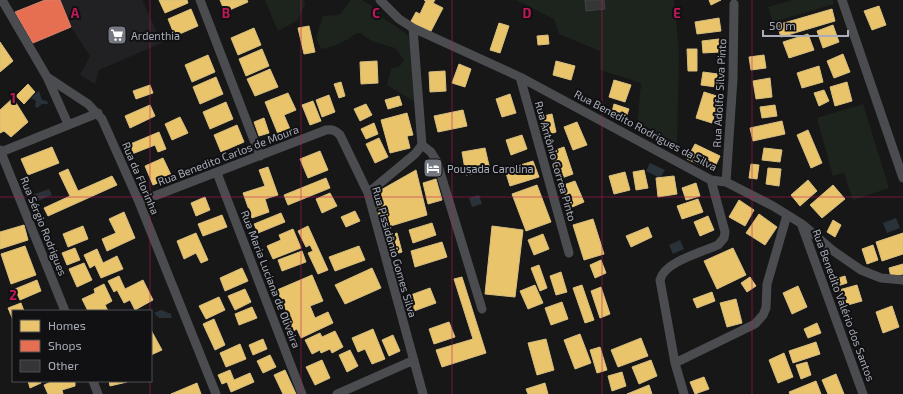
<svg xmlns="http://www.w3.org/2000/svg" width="903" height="394" font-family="'Exo 2',sans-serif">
  <rect width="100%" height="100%" fill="#171717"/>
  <path fill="#212123" d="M60 0H142L162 43 99 70 95 84 80 75 90 56 71 27Z"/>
  <path fill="#1d241e" d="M265 0H304L305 4 298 20 278 31Z
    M351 0H362L379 11 383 18 407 34 412 46 415 102 387 85 391 69 400 66 404 60 395 48 372 41 360 33C353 33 352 38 346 40 338 44 330 48 321 49L316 38 323 16 339 15Z
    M516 0H674L679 52 677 146 637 128 641 83 600 70V51L559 34 554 19Z
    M792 0H833L834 4 773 22 768 7Z
    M863 104 889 188 853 200 844 173 833 176 817 118Z"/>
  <path fill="#2a3239" d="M39 91 42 100 47 101 48 104H42L37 108 35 106 36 101 31 98Z
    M650 163 665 170 660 178 646 171Z
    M49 189 52 195 35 202 32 195Z
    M479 195 482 204 472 207 469 198Z
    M896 218 900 228 887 233 883 223Z
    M680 240 684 249 673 254 669 245Z
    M161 310 171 314 172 318H159L154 313Z"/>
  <path fill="#e9c46a" stroke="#d6bd81" d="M159 0H187L188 3 165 13Z
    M220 0H247L248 2 225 12Z
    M424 0H435L433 3 443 8 430 33 410 23 416 12 420 14 426 1Z
    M709 0H721L711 5Z
    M879 6 886 25 872 30 864 11Z
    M191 9 198 26 175 36 168 19Z
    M832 9 835 21 781 37 777 25Z
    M719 18 721 31 697 34 695 22Z
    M499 23 509 26 500 53 490 50Z
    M833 25 839 42 823 48 817 31Z
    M309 26 315 52 304 54 298 28Z
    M254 28 261 45 238 55 231 38Z
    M808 34 814 50 789 58 783 42Z
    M548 35 549 44 538 45 537 36Z
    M719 39 720 52 703 53 702 41Z
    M0 42 13 61 0 72Z
    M262 49 269 66 246 76 239 59Z
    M687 49H697V71H688Z
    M843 54 850 72 834 78 827 61Z
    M208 55 215 72 192 82 185 65Z
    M764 55 766 68 751 70 749 57Z
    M377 61 378 83 361 84 360 62Z
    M556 61 575 66 571 80 553 75Z
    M459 64 471 69 465 87 452 83Z
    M819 66 823 82 802 88 797 73Z
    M270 69 278 87 255 96 247 79Z
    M445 71 446 91 430 92 429 72Z
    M703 72 718 74 716 87 701 85Z
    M216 77 223 94 200 104 193 87Z
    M770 78 772 97 756 99 753 81Z
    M614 80 631 85 625 102 609 97Z
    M341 82 345 96 339 98 334 84Z
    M847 82 852 101 835 106 830 87Z
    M28 84 35 92 24 104 16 96Z
    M150 85 153 93 136 99 133 91Z
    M824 90 829 101 819 106 814 93Z
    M704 92 720 97 712 123 696 118Z
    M288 93 296 110 284 115 290 129 278 134 265 102Z
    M510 94 516 113 502 117 496 99Z
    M329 95 335 112 322 117 316 100Z
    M399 96 402 105 388 109 385 100Z
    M13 98 28 122 11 137 4 131 0 133V110Z
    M313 101 321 121 310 125 302 105Z
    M226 102 233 119 210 129 203 112Z
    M366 104 372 115 360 121 354 109Z
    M614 104 629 109 625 120 611 116Z
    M150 105 155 116 130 128 125 116Z
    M775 105 777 116 762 118 760 107Z
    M463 110 467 126 438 132 434 116Z
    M407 113 413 135 407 136 410 148 390 153 381 120Z
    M552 114 556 132 544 136 539 117Z
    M180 117 188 133 172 140 165 124Z
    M264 118 269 133 259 136 254 122Z
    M782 121 785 134 753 141 750 128Z
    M577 122 587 145 573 150 564 127Z
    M374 123 378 134 366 139 361 129Z
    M237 125 244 142 221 152 214 135Z
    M808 130 822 163 811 168 797 135Z
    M159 132 166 149 158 152 155 145 132 154 128 145Z
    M522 135 527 149 511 155 506 140Z
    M379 138 388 157 375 163 366 144Z
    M695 144 720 156 713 171 687 159Z
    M52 147 59 163 28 175 21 159Z
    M564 147 573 174 559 179 550 152Z
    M485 148 490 170 466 175 462 152Z
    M764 148 782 150 780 162 762 160Z
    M320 151 328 170 308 178 300 159Z
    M163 158 172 177 153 185 145 166Z
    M533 161 539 177 510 186 505 170Z
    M751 164 759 165 757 179 749 178Z
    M268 167 278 195 265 199 269 212 252 218 243 193 265 186 259 170Z
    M768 168 781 169 779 186 766 184Z
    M68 169 78 191 112 176 117 185 48 216 44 208 70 196 59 173Z
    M416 170 427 215 381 229 372 195Z
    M644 170 648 188 636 190 633 172Z
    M625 172 630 190 614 194 609 176Z
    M674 176 677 194 658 197 656 178Z
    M326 178 330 188 288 205 284 195Z
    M436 179 442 200 428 204 423 183Z
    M808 180 817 191 800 206 791 195Z
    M575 181 584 202 570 208 561 186Z
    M696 183 700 196 686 200 682 188Z
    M537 185 551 222 526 231 512 194Z
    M833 185 845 199 822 218 810 205Z
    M330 193 337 206 322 213 316 199Z
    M205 197 210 210 196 216 191 203Z
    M698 199 703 212 682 219 677 206Z
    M739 200 754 210 745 226 729 217Z
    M355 211 360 221 346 227 341 217Z
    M124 212 135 238 107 251 102 239 116 233 109 219Z
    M281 213 285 222 258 233 254 224Z
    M759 214 777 227 765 245 746 233Z
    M222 215 227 227 203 236 198 224Z
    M708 216 714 230 700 236 694 222Z
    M593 219 604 254 584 260 573 225Z
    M833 220 841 225 835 237 827 232Z
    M432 223 436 235 413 243 409 230Z
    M24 225 28 240 0 249V232Z
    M83 226 88 239 68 247 63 234Z
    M308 226 328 270 318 274 308 253 313 251 310 245 306 247 298 231Z
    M492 226 523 230 515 297 485 294Z
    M648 227 652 237 631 247 626 236Z
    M293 229 301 248 273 259 267 246 281 240 279 235Z
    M196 233 208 260 201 263 196 253 184 259 177 241Z
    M397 233 402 252 392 255 387 236Z
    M903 233V254L882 261 876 242Z
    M543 234 549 249 534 255 528 240Z
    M442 242 447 257 415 267 411 251Z
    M873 245 878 260 867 264 862 249Z
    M25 246 36 275 11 284 1 254Z
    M359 246 365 260 335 271 329 257Z
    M75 248 80 260 67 265 62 253Z
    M733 248 746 275 717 289 704 261Z
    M97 249 103 263 117 256 123 269 101 278 95 265 90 268 84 255Z
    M302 251 306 262 282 271 278 260Z
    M601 260 606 273 595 278 590 265Z
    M84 263 92 280 77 287 69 269Z
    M903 264V274L891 277 889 268Z
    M539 265 547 288 540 291 531 268Z
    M242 268 248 281 225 291 220 278Z
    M372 268 381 288 345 304 335 285Z
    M561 272 567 292 556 295 550 276Z
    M312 275 323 301 310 306 315 318 328 312 333 323 301 338 297 329 289 333 281 315 287 312 277 290Z
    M119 276 125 289 143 280 153 300 135 310 130 300 124 303 117 290 114 292 108 281Z
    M845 276 847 283 834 287 832 280Z
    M462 277 486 353 442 367 436 350 473 339 454 279Z
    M750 277 756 286 747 292 741 283Z
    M37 280 41 291 20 300 15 289Z
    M104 284 112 301 105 305 108 311H88L82 299 95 293 94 289Z
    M535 285 543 303 528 309 520 291Z
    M582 285 594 320 585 323 573 288Z
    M857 285 862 301 844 306 839 290Z
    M798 286 807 307 792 314 783 293Z
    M601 287 610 314 600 318 591 291Z
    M430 288 436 303 414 311 408 296Z
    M245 289 251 302 235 310 228 296Z
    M712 292 715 301 697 308 693 299Z
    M219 297 225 310 206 319 199 306Z
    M736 299 742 323 727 327 720 303Z
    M562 302 568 319 551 325 545 308Z
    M21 303 24 311H13V320L8 308Z
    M892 306 899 327 883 333 876 312Z
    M252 307 257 318 239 325 235 314Z
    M214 319 225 345 215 350 203 324Z
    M449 322 455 337 434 344 429 329Z
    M817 323 821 333 808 338 804 329Z
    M373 329 385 359 372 364 365 349 358 352 352 338Z
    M151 330 162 350 151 355Z
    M335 331 343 347 332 353 330 349 321 353 320 350 312 354 305 340 320 333 322 337Z
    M580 334 591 363 575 369 564 340Z
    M393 335 400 351 389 356 382 340Z
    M641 338 648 356 618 367 611 350Z
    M263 339 267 349 253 355 249 345Z
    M546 339 554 370 537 375 528 343Z
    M816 342 820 354 793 363 789 351Z
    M240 344 246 359 226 367 220 353Z
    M600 347 607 370 597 373 590 350Z
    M350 350 358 366 347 372 339 355Z
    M784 353 793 377 778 383 769 360Z
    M270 355 276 367 263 373 257 361Z
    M322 360 330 378 315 385 306 367Z
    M651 360 657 376 639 384 632 367Z
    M807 362 811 375 801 379 796 365Z
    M230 370 234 380 250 373 254 382 231 392 227 382 222 384 218 375Z
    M285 370 296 394H283L274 375Z
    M622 372 626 386 612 391 608 376Z
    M836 374 844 394H828L822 380Z
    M704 377 709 389 695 394 690 382Z
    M28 381H40L41 383 30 388Z
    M53 381H75V386L62 390 63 394H48L44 385Z
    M109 381H127V382L110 386Z
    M816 381 821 394H790L789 392Z
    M197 383 201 394H171Z
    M545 383 548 394H528L526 389Z
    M649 385 652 394H627Z"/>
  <path fill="#e76f51" stroke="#d48270" d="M45 0H60L71 27 33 43 15 12Z"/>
  <path fill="#353536" stroke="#3f4043" d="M585 0H604L605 9 586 11Z"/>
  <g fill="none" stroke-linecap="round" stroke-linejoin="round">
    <path stroke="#4b4c50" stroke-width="9" d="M2 0 47 77 88 104 102 119 139 202 216 394
      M200 0 260 156
      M380 0 399 19 413 28 520 77 711 180 726 182 773 206 802 224 832 250 861 270 881 278 903 280
      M842 0 903 178
      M47 77 68 124
      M520 77 569 253
      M422 145 431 152 437 162 482 309
      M0 150 65 311
      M1 152 98 113
      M217 173 302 394
      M726 182 733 79 734 4
      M368 193 415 154 422 145 413 28
      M139 202 326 130C333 129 336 131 340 135L368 193 423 394
      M802 226 863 394
      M675 363 755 324 763 315 766 308 767 284 787 215
      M93 381 98 394
      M337 394 414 360
      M684 394 675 363 660 280C664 262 702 252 718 245L724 238 725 232 711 180"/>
  </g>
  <path fill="none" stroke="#c2185b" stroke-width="1" stroke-opacity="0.55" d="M150 0V311M301 0V394M452 0V394M602 0V394M752 0V394M0 197H903M150 381V394"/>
  <defs>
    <g id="supermarket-square" transform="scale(1)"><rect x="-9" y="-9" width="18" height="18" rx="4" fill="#757880" stroke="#111113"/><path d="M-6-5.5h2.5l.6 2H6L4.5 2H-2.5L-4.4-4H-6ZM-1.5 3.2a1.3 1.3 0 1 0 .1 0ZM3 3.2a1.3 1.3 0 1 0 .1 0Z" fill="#fff"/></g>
    <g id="hotel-square" transform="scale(1)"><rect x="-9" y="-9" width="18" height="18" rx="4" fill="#757880" stroke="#111113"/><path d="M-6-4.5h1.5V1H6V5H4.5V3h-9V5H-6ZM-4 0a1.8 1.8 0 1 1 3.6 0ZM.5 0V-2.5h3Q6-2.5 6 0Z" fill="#fff"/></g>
  </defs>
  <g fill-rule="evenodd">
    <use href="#supermarket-square" x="117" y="35"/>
    <use href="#hotel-square" x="433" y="168"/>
  </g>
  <g text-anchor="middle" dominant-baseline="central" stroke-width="4" stroke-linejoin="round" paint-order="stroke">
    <g font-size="11" fill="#a8adb8" stroke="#111113" text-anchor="start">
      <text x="131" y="35">Ardenthia</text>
      <text x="447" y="168">Pousada Carolina</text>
    </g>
    <g font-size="11" fill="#a8adb8" stroke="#111113">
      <text transform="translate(719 93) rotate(-87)">Rua Adolfo Silva Pinto</text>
      <text transform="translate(646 130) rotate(28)">Rua Benedito Rodrigues da Silva</text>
      <text transform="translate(228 155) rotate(-21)">Rua Benedito Carlos de Moura</text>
      <text transform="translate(556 161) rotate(74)">Rua Antônio Correa Pinto</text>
      <text transform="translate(141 178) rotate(67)">Rua da Florinha</text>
      <text transform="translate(44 226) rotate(68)">Rua Sérgio Rodrigues</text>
      <text transform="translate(395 252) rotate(74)">Rua Pissidônio Gomes Silva</text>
      <text transform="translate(271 279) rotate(69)">Rua Maria Luciana de Oliveira</text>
      <text transform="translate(844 305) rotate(70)">Rua Benedito Valério dos Santos</text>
    </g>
  </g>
  <g font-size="13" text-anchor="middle" font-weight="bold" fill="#c2185b" stroke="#111113" stroke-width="4" stroke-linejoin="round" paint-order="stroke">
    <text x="75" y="18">A</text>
    <text x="226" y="18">B</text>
    <text x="376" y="18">C</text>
    <text x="527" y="18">D</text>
    <text x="677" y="18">E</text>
    <text x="13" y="103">1</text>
    <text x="13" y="300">2</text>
  </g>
  <rect x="12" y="310" width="140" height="72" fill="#111113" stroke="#4d4f55"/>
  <rect x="20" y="320" width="20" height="12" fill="#e9c46a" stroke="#4d4f55"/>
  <text x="48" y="330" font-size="12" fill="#a8adb8">Homes</text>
  <rect x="20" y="340" width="20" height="12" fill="#e76f51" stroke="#4d4f55"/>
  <text x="48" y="350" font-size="12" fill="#a8adb8">Shops</text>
  <rect x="20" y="360" width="20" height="12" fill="#353536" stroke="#4d4f55"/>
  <text x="48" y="370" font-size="12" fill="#a8adb8">Other</text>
  <path d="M763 30v6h85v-6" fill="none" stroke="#a8adb8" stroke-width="2"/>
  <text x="769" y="30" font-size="12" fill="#a8adb8" stroke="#111113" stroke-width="3" paint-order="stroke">50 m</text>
</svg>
